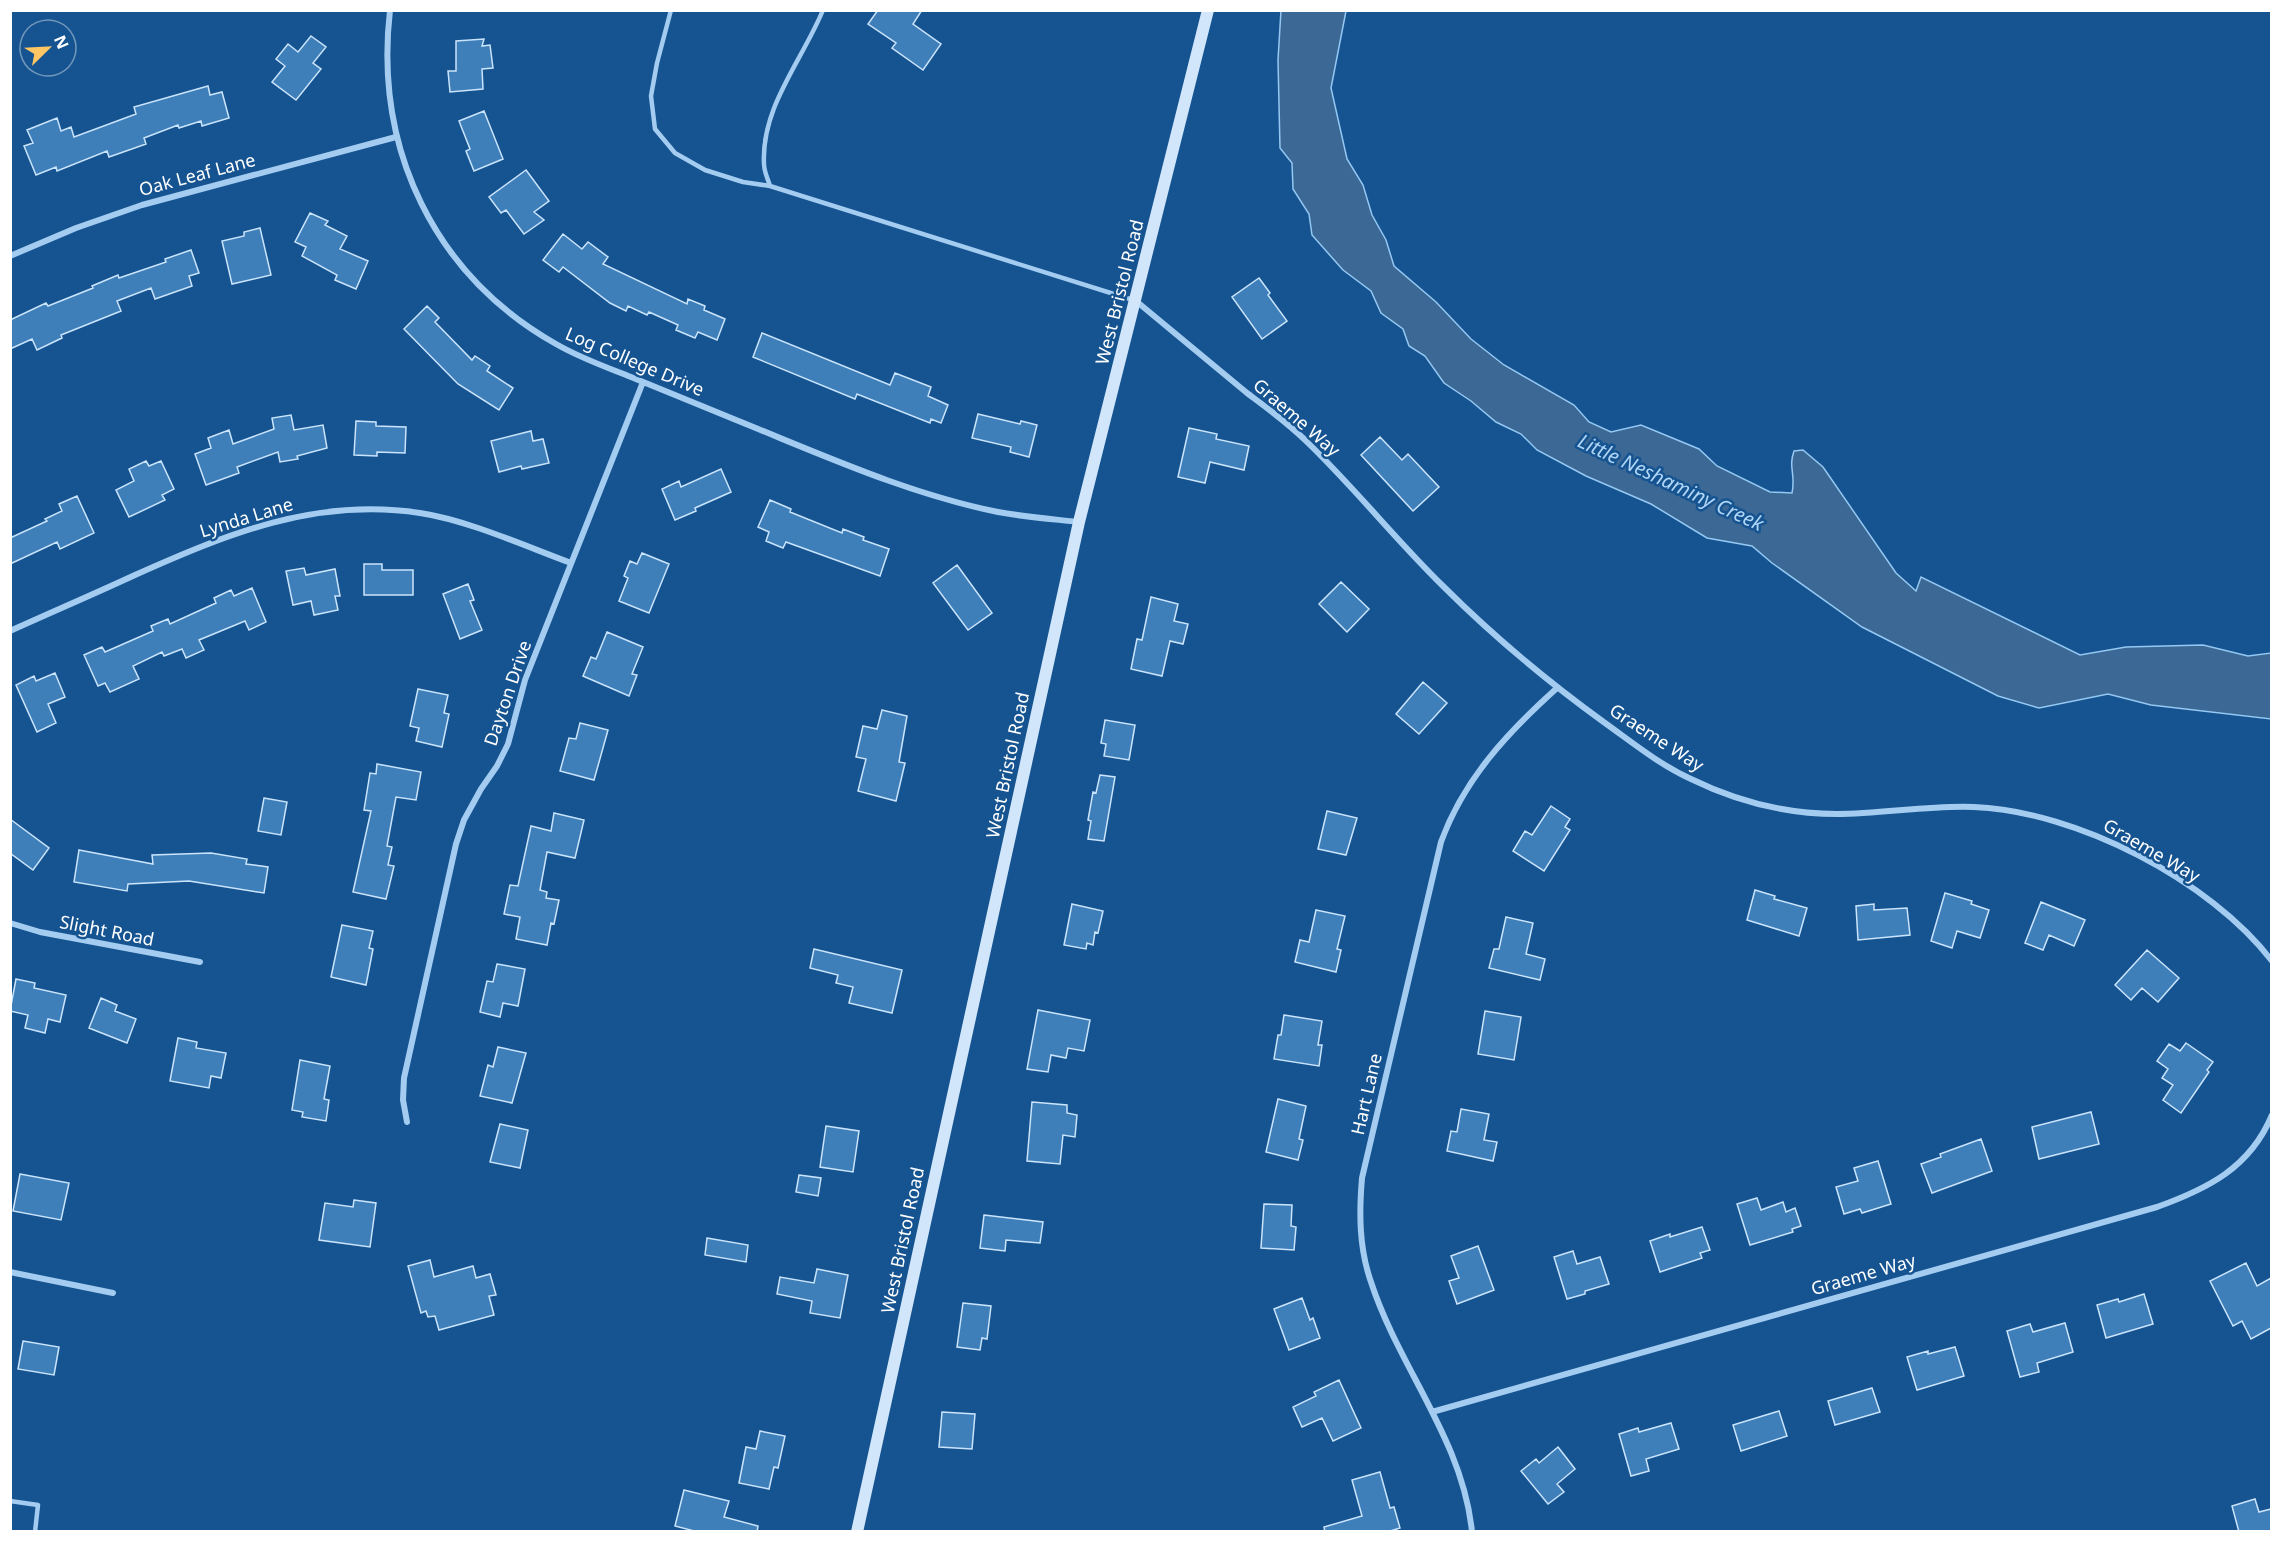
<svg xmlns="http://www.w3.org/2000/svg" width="2282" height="1542" font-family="'Noto Sans',sans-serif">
  <rect width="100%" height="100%" fill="#165491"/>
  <path fill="#3b6894" stroke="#95c8f3" stroke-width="1.5" d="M1281 10 1346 11 1331 88 1347 159 1363 185 1372 215 1386 240 1394 266 1436 302 1471 339 1504 365 1574 405 1589 422 1611 432 1641 425 1699 449 1717 466 1770 492 1792 493C1796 474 1788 468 1794 451L1803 450 1823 467 1896 573 1916 591 1921 577 2080 655 2126 647 2203 645 2248 656 2271 653V719L2151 705 2108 694 2039 708 1998 696 1862 627 1772 563 1752 546 1707 538 1651 504 1586 476 1537 450 1521 434 1496 422 1471 401 1444 383 1425 356 1409 346 1403 329 1381 313 1371 291 1343 270 1312 235 1309 214 1293 189 1292 163 1280 148 1278 60Z"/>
  <path fill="#3e7eb9" stroke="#cae4fc" stroke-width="1.5" d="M878 10H922L913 24 941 44 923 70 892 48 896 43 868 24Z
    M311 36 326 47 313 63 321 69 296 100 272 82 285 66 276 59 288 44 298 52Z
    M484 39 482 46 490 45 493 68 482 69 483 89 450 92 448 71H456V41Z
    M208 86 210 95 222 92 229 118 202 126 201 121 179 128 178 125 144 138 146 144 109 157 107 151 57 171 56 167 36 175 24 146 33 143 27 130 57 118 61 131 71 127 74 137 136 114 134 107Z
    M484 111 503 159 474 171 466 151 470 149 459 121Z
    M526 170 549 201 534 212 544 220 524 234 506 210 501 213 489 197Z
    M310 213 328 221 325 225 347 236 340 249 368 261 356 289 335 280 337 275 302 256 306 247 295 242Z
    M260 228 271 275 232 284 222 241 244 236V232Z
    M563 234 582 249 588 242 608 257 603 264 687 304 688 299 705 306 704 310 725 319 717 340 698 332 695 338 676 330 678 325 649 312 647 315 628 306 626 311 610 303 563 267 559 272 543 260Z
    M191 250 199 273 189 276 192 286 155 299 151 288 117 301 121 311 61 335 62 338 37 350 32 339 10 349V320L46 303 48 306 93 288 92 286 118 275 119 278 166 262 165 259Z
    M1259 278 1270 293 1268 295 1287 321 1262 339 1232 297Z
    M427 306 439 318 435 322 472 360 475 356 490 366 487 371 513 388 499 410 458 384 404 329Z
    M762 333 890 385 895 373 931 387 928 396 948 405 941 423 931 419 930 423 857 394 855 399 753 357Z
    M978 414 1020 424 1021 421 1037 425 1029 457 1010 452 1011 447 972 438Z
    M291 415 294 430 323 425 327 448 297 456 298 459 280 462 278 452 237 467 239 473 206 485 195 454 211 448 208 438 229 430 233 444 274 429 272 418Z
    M356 421 376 422V426L406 427 405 453 377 452V456L354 455Z
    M1189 428 1217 434 1216 439 1249 446 1244 470 1210 462 1205 483 1178 477Z
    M531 431 533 441 543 439 549 463 522 469 521 466 499 472 491 441Z
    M1380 437 1402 460 1408 454 1439 487 1413 511 1361 455Z
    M146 461 149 466 161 461 174 489 162 495 165 500 129 517 116 490 134 481 129 469Z
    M721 469 731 492 695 508 696 511 675 520 662 489 679 481 681 487Z
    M77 496 94 533 60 549 57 542 10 564V538L47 521 45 519 62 511 59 504Z
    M770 500 791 509 790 512 842 533 843 529 864 537 863 540 889 549 880 576 786 542 783 548 766 541 769 532 758 527Z
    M642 553 669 564 649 613 619 601 628 578 624 576 630 561 637 564Z
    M364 564H382V570H413V595H364Z
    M957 565 992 613 968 630 933 583Z
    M304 568 306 575 335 569 340 596H335L338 610 314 615 311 601 293 605 286 571Z
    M1341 582 1369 609 1347 632 1319 604Z
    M468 584 474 600 470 601 482 630 460 639 443 594Z
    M252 588 266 622 249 630 245 621 199 640 204 650 186 658 182 649 164 656 162 652 133 666 139 679 110 692 105 683 98 686 84 655 102 647 105 652 153 631 151 626 168 619 170 624 216 603 214 598 231 590 234 596Z
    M1151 597 1178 604 1174 621 1188 624 1183 644 1170 641 1162 676 1131 669 1137 639 1142 640Z
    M607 632 643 647 632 674 637 675 629 696 583 676 591 657 596 659Z
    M55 673 65 697 48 704 56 723 37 732 16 685 34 676 36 681Z
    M1423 682 1447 703 1419 734 1396 714Z
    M418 689 448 695 444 713 449 714 442 747 416 741 419 728 410 726Z
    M882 710 907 716 899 762 905 763 896 801 858 791 866 759 856 757 863 726 877 729Z
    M1105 720 1135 725 1129 760 1104 756 1106 744 1101 743Z
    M580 723 608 730 594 780 560 771 569 738 576 739Z
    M377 764 421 772 416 800 396 797 387 846 392 847 388 865 394 866 386 899 353 892 371 811 364 810 370 773 376 774Z
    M1100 775 1115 777 1104 841 1088 839 1091 821 1088 820 1093 792 1096 793Z
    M264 798 287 802 281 835 258 831Z
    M1551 806 1570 819 1565 827 1570 830 1544 871 1513 851 1525 831 1532 835Z
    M1327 811 1357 818 1346 855 1318 849Z
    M554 813 584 820 575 858 547 852 540 890 547 892 546 898 559 900 554 924 551 923 547 945 516 939 520 917 504 914 510 885 518 886 531 826 551 831Z
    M10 819 49 848 33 870 10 853Z
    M79 850 153 864 152 855 211 853 247 859 246 864 268 867 264 893 189 881 128 884 127 891 74 882Z
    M1755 890 1775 896 1774 899 1807 908 1799 936 1747 920Z
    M1945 893 1972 901 1971 904 1989 910 1980 938 1957 931 1952 948 1931 941Z
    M2041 902 2085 920 2074 946 2049 935 2043 950 2025 943Z
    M1072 904 1103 911 1098 933 1095 932 1093 945 1087 943 1086 949 1064 945Z
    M1874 904V910L1907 908 1910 935 1858 940 1856 906Z
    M1316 910 1345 916 1337 949 1341 950 1336 972 1295 962 1300 940 1309 942Z
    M1506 917 1533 923 1526 954 1545 959 1540 980 1489 968 1494 949H1499Z
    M342 925 373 931 369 948 373 949 366 985 331 977Z
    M814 949 902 970 892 1013 849 1003 853 987 836 983 838 975 810 968Z
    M2147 950 2179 978 2158 1002 2142 988 2131 1000 2115 985Z
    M497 964 525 969 518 1006 503 1003 500 1017 480 1012 487 981 493 982Z
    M16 979 35 983 34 988 66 995 60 1022 48 1019 45 1033 25 1028 28 1015 10 1011Z
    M101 998 117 1005 115 1011 136 1019 127 1043 89 1028Z
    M1038 1010 1090 1020 1084 1051 1068 1048 1066 1058 1051 1055 1048 1072 1027 1069Z
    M1485 1011 1521 1017 1514 1060 1478 1054Z
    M1284 1015 1322 1021 1318 1045H1322L1319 1066 1274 1059 1278 1035H1281Z
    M178 1038 197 1042 196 1048 226 1053 221 1078 211 1076 209 1088 170 1081Z
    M2186 1043 2213 1062 2207 1070 2209 1072 2181 1113 2163 1100 2173 1085 2162 1078 2168 1069 2157 1061 2169 1044 2180 1051Z
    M498 1047 526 1053 512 1103 480 1096 488 1065 493 1067Z
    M300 1060 330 1066 324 1099 329 1100 326 1121 302 1117 303 1112 292 1110Z
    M1278 1099 1306 1106 1299 1139 1303 1140 1298 1160 1266 1152Z
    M1032 1102 1067 1105V1113L1077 1115 1075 1137 1063 1135 1060 1164 1027 1161Z
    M1461 1109 1489 1114 1484 1140 1497 1142 1493 1161 1447 1151 1451 1131 1457 1132Z
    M2091 1112 2099 1144 2039 1159 2032 1127Z
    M500 1124 528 1130 520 1168 490 1162Z
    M826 1126 859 1131 853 1172 820 1167Z
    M1981 1139 1992 1171 1932 1193 1921 1164 1941 1157 1940 1154Z
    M1878 1161 1891 1204 1862 1213 1860 1209 1844 1214 1836 1187 1858 1181 1854 1168Z
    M20 1174 69 1183 61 1220 13 1211Z
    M799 1175 821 1178 818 1196 796 1192Z
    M1757 1198 1761 1210 1783 1202 1786 1212 1795 1208 1801 1226 1792 1229 1793 1232 1750 1245 1737 1204Z
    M354 1200 376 1203 370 1247 319 1240 325 1203 353 1207Z
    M1264 1204 1292 1205 1291 1226 1296 1227 1294 1250 1261 1248Z
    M984 1215 1043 1222 1040 1243 1006 1240 1005 1251 980 1248Z
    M1702 1227 1710 1250 1700 1253 1702 1258 1660 1272 1650 1241 1670 1234V1237Z
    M707 1238 748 1245 746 1262 705 1255Z
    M1478 1246 1494 1290 1457 1304 1449 1281 1459 1278 1451 1256Z
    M1573 1251 1577 1264 1600 1257 1609 1284 1585 1291V1294L1567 1299 1554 1257Z
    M430 1260 434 1277 473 1266 476 1278 490 1274 496 1295 489 1296 494 1315 439 1330 435 1316 428 1317 426 1311 421 1313 408 1266Z
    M2246 1263 2257 1286 2271 1278V1328L2251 1339 2242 1321 2233 1326 2210 1281Z
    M817 1269 848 1275 840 1318 810 1313 812 1301 777 1294 780 1277 814 1283Z
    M2144 1294 2153 1324 2106 1338 2097 1305 2118 1299 2119 1302Z
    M1302 1298 1310 1320 1313 1318 1320 1338 1289 1350 1274 1309Z
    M963 1303 991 1306 987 1339 982 1338 980 1350 957 1347Z
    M2065 1323 2073 1352 2037 1363 2039 1372 2020 1377 2007 1331 2030 1324 2033 1332Z
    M23 1341 59 1347 54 1375 18 1369Z
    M1955 1347 1964 1376 1917 1390 1907 1357 1928 1351V1354Z
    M1339 1380 1361 1428 1333 1441 1322 1418 1302 1427 1293 1407 1316 1396 1314 1392Z
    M1872 1388 1880 1412 1835 1425 1828 1401Z
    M1779 1411 1787 1436 1741 1451 1733 1425Z
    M942 1412 975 1414 972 1449 939 1447Z
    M1671 1423 1679 1449 1646 1459 1649 1471 1631 1476 1619 1434 1638 1428 1639 1432Z
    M760 1431 785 1436 778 1468 774 1467 769 1489 739 1483 746 1447 756 1449Z
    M1558 1447 1575 1469 1557 1484 1564 1492 1548 1504 1521 1471 1536 1459 1539 1463Z
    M1380 1472 1390 1508 1394 1507 1400 1528 1387 1532H1325L1324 1527 1362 1516 1352 1480Z
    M684 1490 729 1501 724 1517 758 1526 757 1532H698L675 1526Z
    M2255 1499 2259 1512 2271 1509V1532H2239L2232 1506Z"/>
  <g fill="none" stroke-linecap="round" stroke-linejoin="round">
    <path stroke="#a3ccf0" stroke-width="4.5" d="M671 10 657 63 651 96 655 129 675 153 705 170 743 182 770 186 1133 300
      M770 186C768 179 764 172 764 164 761 107 802 61 823 10
      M10 1501 38 1505 35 1532"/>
    <path stroke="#a3ccf0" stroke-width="6" d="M390 10C374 149 434 275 556 344 580 358 606 367 631 377 667 392 704 407 741 422 825 456 909 494 998 512 1025 517 1052 519 1079 522
      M10 256 76 228 142 205 396 137
      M1136 301C1173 332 1210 362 1247 393 1267 408 1288 423 1306 441 1354 487 1395 539 1443 586 1493 636 1547 681 1605 723 1633 743 1660 765 1691 779 1736 801 1787 814 1837 814 1883 814 1929 805 1974 807 2076 811 2210 880 2272 961
      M10 631C52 612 94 594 135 575 227 534 316 497 420 513 467 520 525 546 571 563
      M10 923 40 932 200 962
      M407 1122 403 1100 404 1078 456 844 464 820 481 789 497 766 508 744 525 680 643 382
      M10 1272 113 1293
      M1432 1412 2157 1207C2207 1189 2250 1168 2272 1115
      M1472 1532C1463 1440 1399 1368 1371 1282 1359 1248 1359 1213 1362 1178L1441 842C1464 779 1507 733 1557 688"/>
    <path stroke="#d1e6fb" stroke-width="12" d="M857 1532 1079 522 1208 10"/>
  </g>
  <g text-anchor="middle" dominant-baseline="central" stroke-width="5" stroke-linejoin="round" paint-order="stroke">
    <g font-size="18" fill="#fff" stroke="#165491">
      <text transform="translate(197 174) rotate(-15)">Oak Leaf Lane</text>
      <text transform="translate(1119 292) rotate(-76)">West Bristol Road</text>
      <text transform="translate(635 361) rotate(23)">Log College Drive</text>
      <text transform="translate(1297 417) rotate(41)">Graeme Way</text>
      <text transform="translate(246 517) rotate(-17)">Lynda Lane</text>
      <text transform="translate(507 693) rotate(-71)">Dayton Drive</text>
      <text transform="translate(1657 737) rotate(33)">Graeme Way</text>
      <text transform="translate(1007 765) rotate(-78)">West Bristol Road</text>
      <text transform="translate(2152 850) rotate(30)">Graeme Way</text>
      <text transform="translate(107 930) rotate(11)">Slight Road</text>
      <text transform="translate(1366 1094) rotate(-77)">Hart Lane</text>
      <text transform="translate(902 1240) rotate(-78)">West Bristol Road</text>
      <text transform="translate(1863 1274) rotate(-16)">Graeme Way</text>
    </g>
    <g font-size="20" font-style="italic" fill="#afd5f7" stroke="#165491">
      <text transform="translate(1671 482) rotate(25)">Little Neshaminy Creek</text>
    </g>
  </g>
  <rect width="2282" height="1542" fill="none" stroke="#ffffff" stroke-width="24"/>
  <g transform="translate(48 48) rotate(66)"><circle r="28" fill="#165491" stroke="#7398bd" stroke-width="1.5"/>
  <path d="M0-4.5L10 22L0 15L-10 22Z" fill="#ffc663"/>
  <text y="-9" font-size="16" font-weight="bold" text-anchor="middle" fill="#ffffff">N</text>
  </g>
</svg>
